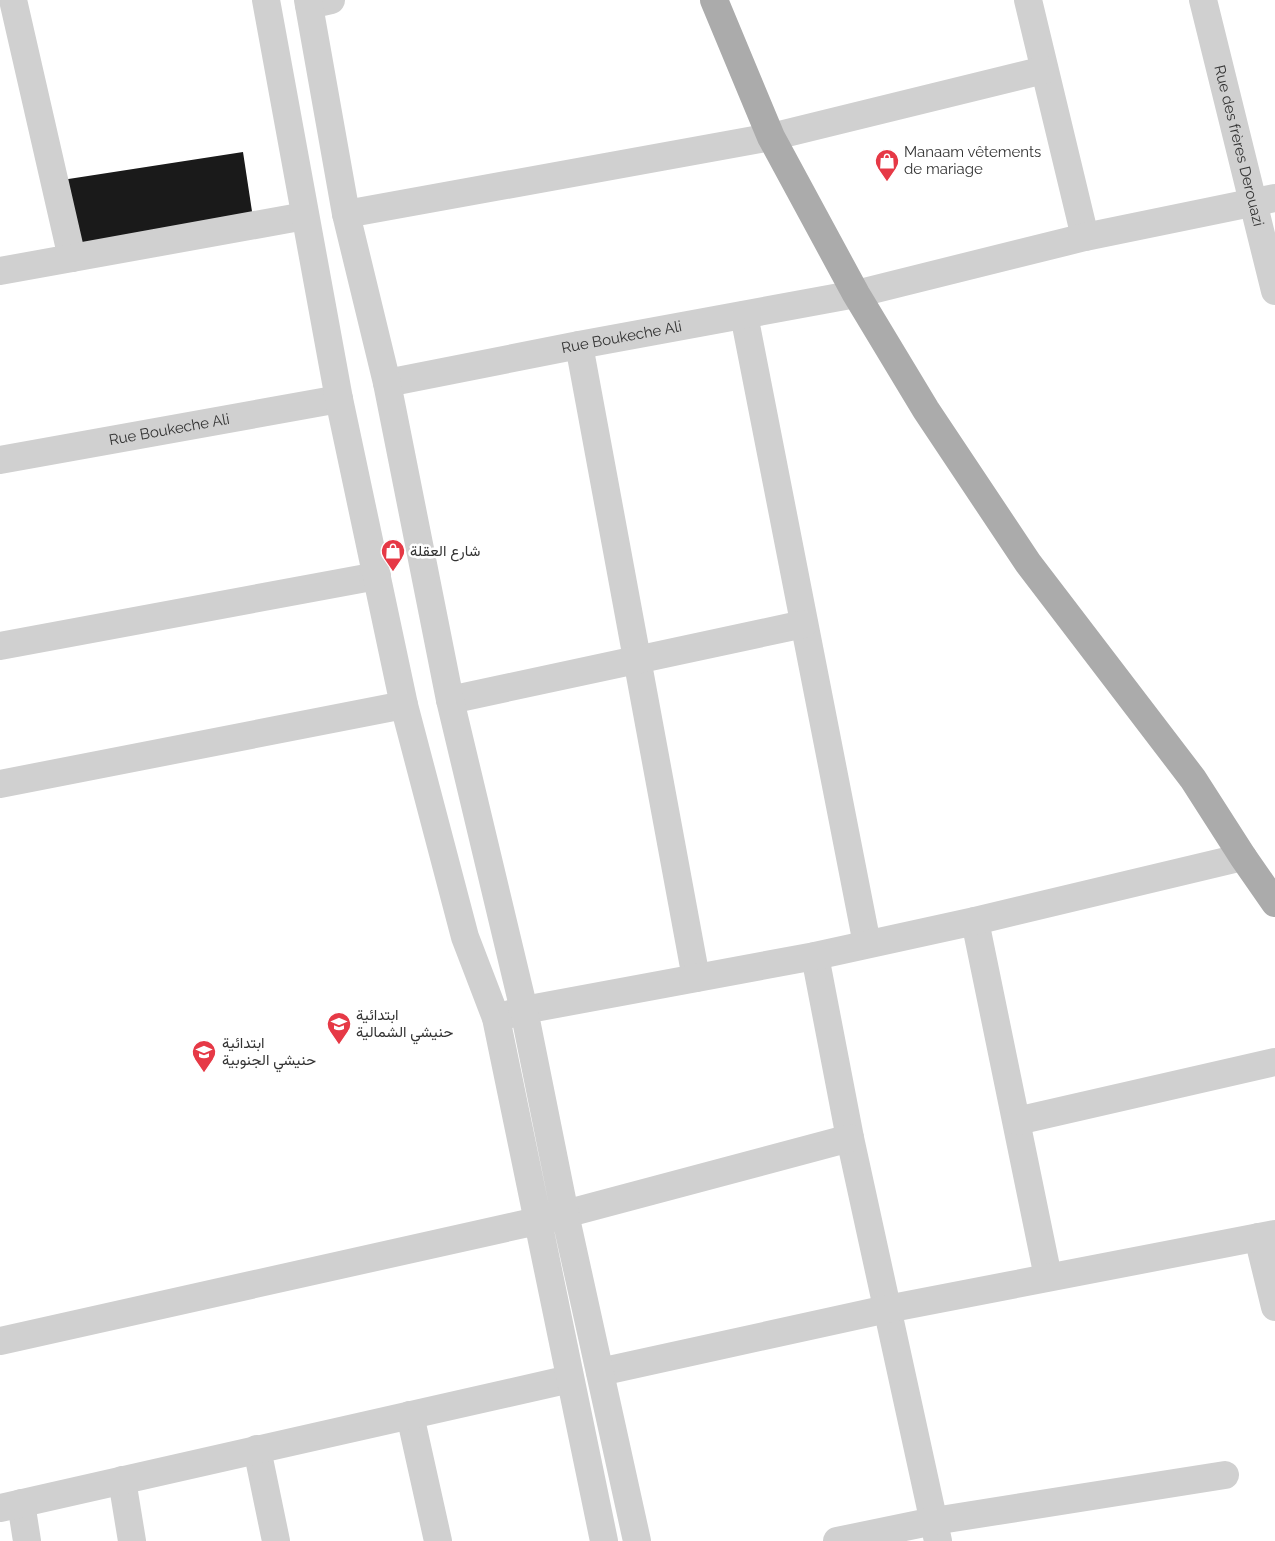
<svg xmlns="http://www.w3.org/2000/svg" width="1275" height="1541" font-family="Raleway,Vazirmatn,sans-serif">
  <rect width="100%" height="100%" fill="#fff"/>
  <path fill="#1a1a1a" d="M243 152 253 218 75 249 62 180Z"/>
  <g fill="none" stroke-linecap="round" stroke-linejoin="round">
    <g stroke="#d0d0d0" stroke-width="28">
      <path d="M13 0 72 258"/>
      <path d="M1028 0 1085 237"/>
      <path id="s1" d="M1203 0 1275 291"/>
      <path d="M309 5 331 0"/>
      <path d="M346 214 771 137 1044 70"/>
      <path d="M0 271 305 216"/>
      <path d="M744 315 867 944"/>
      <path d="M579 345 696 978"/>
      <path id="s2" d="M387 383 579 345 856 294 1085 237 1275 198"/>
      <path id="s3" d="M0 460 339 399"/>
      <path d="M0 646 377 576"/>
      <path d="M450 700 804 624"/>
      <path d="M0 784 404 705"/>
      <path d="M975 921 1048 1277"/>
      <path d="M815 956 850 1138 938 1541"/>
      <path d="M496 1018 524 1010 815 956 975 921 1243 857"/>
      <path d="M1017 1121 1275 1062"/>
      <path d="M565 1214 850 1138"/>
      <path d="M1258 1237 1275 1307"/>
      <path d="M600 1372 887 1309 1275 1234"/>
      <path d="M410 1415 438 1541"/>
      <path d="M257 1449 276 1541"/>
      <path d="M122 1480 132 1541"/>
      <path d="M21 1503 27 1541"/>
      <path d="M0 1508 570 1379"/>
      <path d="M837 1541 934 1521 1225 1475"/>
    </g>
    <path stroke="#d0d0d0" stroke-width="28" d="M266 0 339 399 404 705 465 937 496 1018 604 1541
      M308 0 346 214 387 383 450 700 524 1010 565 1214 637 1541
      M0 1341 555 1217"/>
    <path stroke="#ababab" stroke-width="28" d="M714 0 771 137 856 294 926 410 1028 563 1193 779 1243 857 1275 903"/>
  </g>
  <defs>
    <g id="shop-pin" transform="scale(1.25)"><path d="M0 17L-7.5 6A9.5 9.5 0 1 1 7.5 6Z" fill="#e63946" stroke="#fff"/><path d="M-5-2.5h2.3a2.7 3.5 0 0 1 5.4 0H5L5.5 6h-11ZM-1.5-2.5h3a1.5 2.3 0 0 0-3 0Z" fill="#fff"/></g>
    <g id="school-pin" transform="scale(1.25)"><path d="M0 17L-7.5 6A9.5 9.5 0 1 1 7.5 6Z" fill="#e63946" stroke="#fff"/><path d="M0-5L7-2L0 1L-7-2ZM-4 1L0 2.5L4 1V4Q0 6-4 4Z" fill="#fff"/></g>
  </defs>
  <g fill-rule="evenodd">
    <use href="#shop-pin" x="887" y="161"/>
    <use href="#shop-pin" x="393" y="551"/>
    <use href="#school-pin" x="339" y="1024"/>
    <use href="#school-pin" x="204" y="1052"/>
  </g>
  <g text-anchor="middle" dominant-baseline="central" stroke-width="5" stroke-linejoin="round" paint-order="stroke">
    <g font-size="15" fill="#333" stroke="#fff">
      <text stroke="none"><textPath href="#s1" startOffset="150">Rue des frères Derouazi</textPath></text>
      <text stroke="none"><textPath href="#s2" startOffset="239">Rue Boukeche Ali</textPath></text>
      <text stroke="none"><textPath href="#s3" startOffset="172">Rue Boukeche Ali</textPath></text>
    </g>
    <g font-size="15" fill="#333" stroke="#fff" text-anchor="start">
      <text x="904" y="152">Manaam vêtements<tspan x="904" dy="17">de mariage</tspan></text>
      <text x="410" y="551">شارع العقلة</text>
      <text x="356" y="1015">ابتدائية<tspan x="356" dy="17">حنيشي الشمالية</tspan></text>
      <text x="222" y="1043">ابتدائية<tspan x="222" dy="17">حنيشي الجنوبية</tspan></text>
    </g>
  </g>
</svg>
